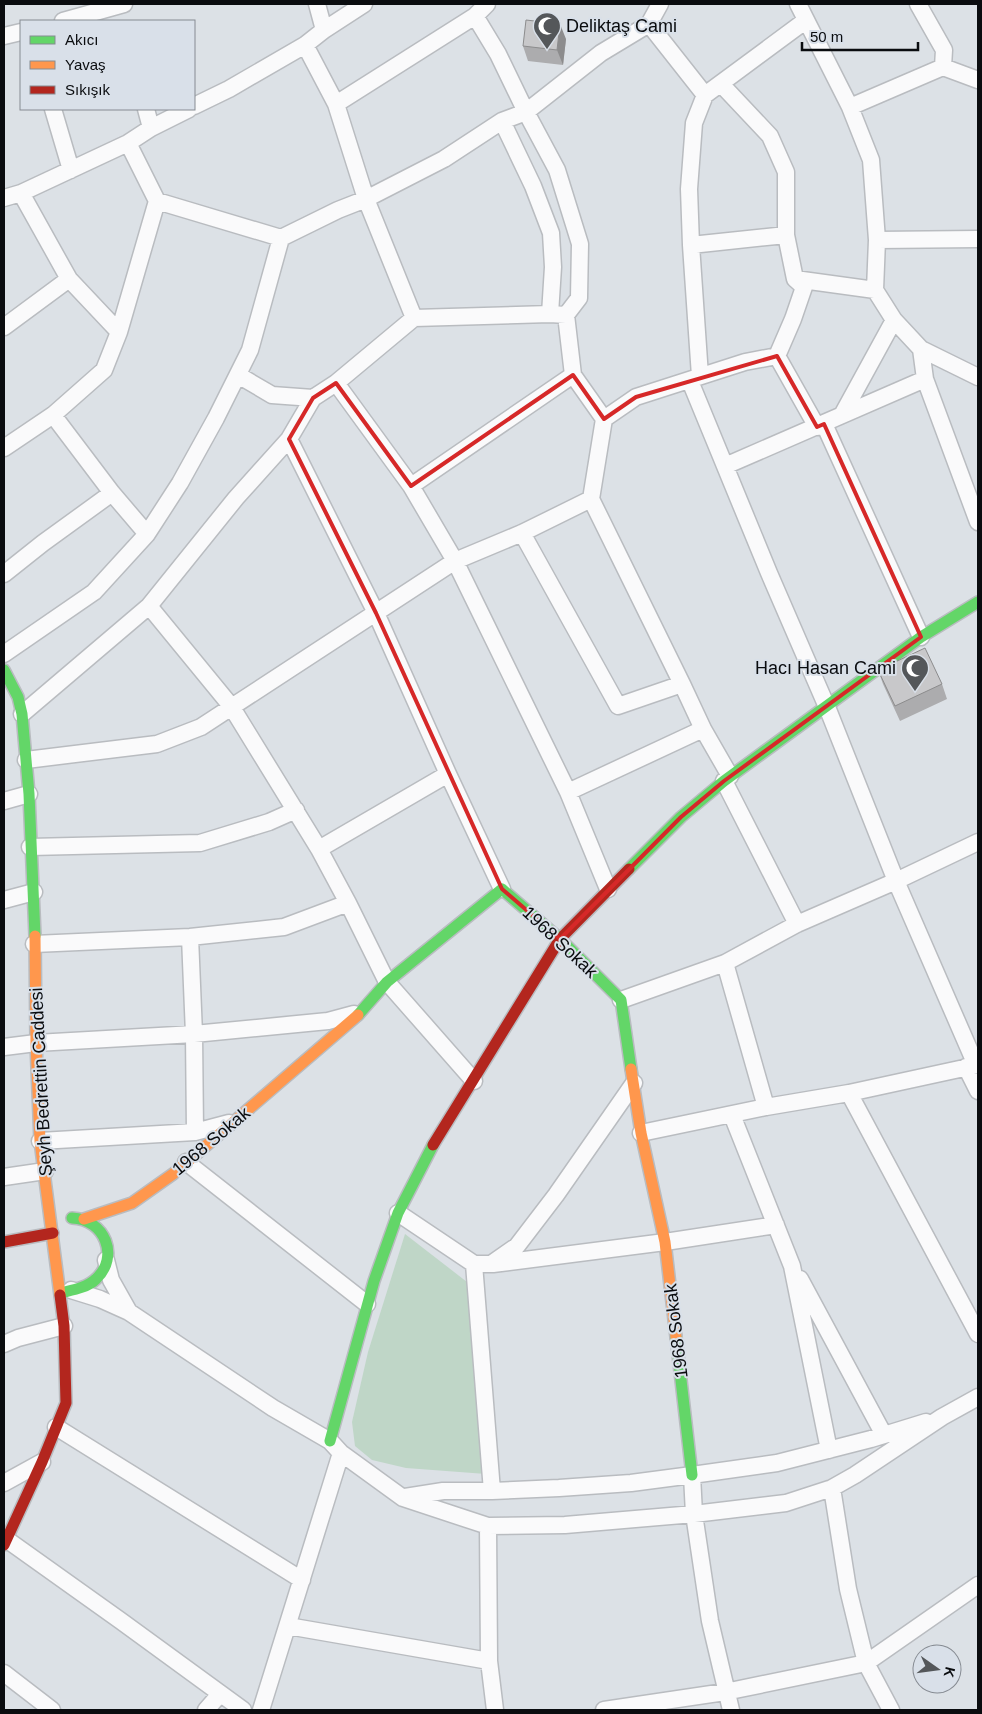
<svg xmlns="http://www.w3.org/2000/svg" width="982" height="1714" font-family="Arial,sans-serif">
  <rect width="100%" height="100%" fill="#dce1e6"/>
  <path fill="#bfd6c7" d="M405 1234 467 1282 486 1474 406 1468 372 1460 355 1446 352 1422 368 1352Z"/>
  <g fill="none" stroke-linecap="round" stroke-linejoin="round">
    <g stroke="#b9bcc0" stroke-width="19">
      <path id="street" d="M317 4 324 30
        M798 4 850 107 871 160 877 240 875 290 894 320 921 349 978 377
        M475 16 498 54 526 112 557 170 580 244 579 298 566 315 573 375 604 419
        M63 21 124 4
        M649 24 705 95
        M4 36 21 32
        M305 45 336 104 366 199 414 318
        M943 67 978 80
        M721 84 770 136 786 172V235L795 279 804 287 793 319 777 356 745 362 636 397 604 419 591 499 682 684 703 729 730 776
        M336 104 475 16 487 4
        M194 106 229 89 305 45 324 30 364 4
        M850 107 943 67 944 50 918 4
        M53 109 71 170
        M146 109 151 128
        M502 121 533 186 551 233 553 267 550 314
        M21 193 69 279 119 332
        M4 198 21 193 128 143 151 128 189 109
        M157 201 281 238
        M877 240 978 239
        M691 245 786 235
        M795 279 875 290
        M4 327 69 279
        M777 356 817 427
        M238 375 272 395 313 398 336 383 414 318 550 314 566 315
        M700 376 691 245 689 189 694 123 705 95 805 21
        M925 379 978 522
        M690 381 769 573 827 707 896 881 976 1065
        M336 383 411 486 455 561 568 792 608 889
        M53 415 112 493 147 534
        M842 415 894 320
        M824 424 921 637
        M289 439 376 613 448 774 502 889
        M4 448 53 415 104 370 119 332 157 201 128 143
        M725 466 925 379 921 349
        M411 486 573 375
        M522 533 618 706 682 684
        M4 574 43 543 112 493
        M149 606 231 706 319 849 348 903 387 982 474 1081
        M4 654 94 592 147 534 180 483 216 418 250 350 281 238 338 210 366 199 444 159 502 121 526 112 601 53 649 24 660 4
        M22 714 149 606 236 498 289 439 313 398
        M26 760 157 744 201 727 455 561 522 533 591 499
        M724 781 797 924
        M568 792 703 729
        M4 801 29 794
        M30 847 200 843 269 822 296 810
        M319 849 448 774
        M4 900 34 892
        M190 937 194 1034 195 1132
        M34 944 190 937 284 927 348 903
        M725 963 766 1107
        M621 1000 725 963 797 924 896 881 978 842
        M4 1047 36 1043 194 1034 328 1021 354 1014
        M966 1067 978 1091
        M849 1093 978 1334
        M732 1115 792 1266 829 1450
        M641 1133 766 1107 849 1093 978 1065
        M40 1141 195 1132 229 1123
        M186 1162 367 1304
        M4 1177 45 1171
        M398 1213 474 1264H491L517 1246 556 1195 634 1083
        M106 1260 111 1280 129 1312
        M474 1264 492 1491
        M493 1264 665 1242 776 1225
        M800 1279 884 1435
        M71 1290 100 1299 129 1312 273 1408 330 1441 341 1453 403 1498 488 1526 565 1525 694 1514 786 1503 832 1488 855 1475 942 1417 978 1397
        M4 1344 18 1338 64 1326
        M56 1427 302 1580
        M692 1475 694 1514 710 1621 731 1710
        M4 1483 42 1462
        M832 1488 848 1589 866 1663 891 1710
        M405 1497 443 1491H492L559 1488 631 1483 692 1475 777 1463 871 1439 926 1422
        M488 1526 489 1661 495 1710
        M6 1539 121 1621 243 1710
        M288 1626 489 1661
        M4 1673 52 1710
        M206 1710 220 1694
        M261 1710 341 1453
        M604 1710 725 1692 866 1663 978 1585"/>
    </g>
    <g stroke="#b9bcc0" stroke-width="14">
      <path id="fast" d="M4 670 18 697 22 714 29 794 35 936
        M629 869 681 817 724 781 921 637 978 602
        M358 1015 387 982 502 889 560 939 621 1000 631 1069
        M60 1293C72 1290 87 1288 96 1279 120 1257 105 1219 72 1218
        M676 1337 692 1475
        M330 1441 374 1281 398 1213 433 1145"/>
    </g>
    <g stroke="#b9bcc0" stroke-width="14">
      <path id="slow" d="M35 936 36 1043 40 1141 60 1295
        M631 1069 641 1133 665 1242 676 1337
        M84 1219 132 1203 173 1174 358 1015"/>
    </g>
    <g stroke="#b9bcc0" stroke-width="14">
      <path id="jam" d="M433 1145 560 939 629 869
        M4 1242 53 1233
        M4 1545 42 1462 66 1403 64 1326 60 1295"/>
    </g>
    <use href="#street" stroke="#fafafb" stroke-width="16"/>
    <use href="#fast" stroke="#63d668" stroke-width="11"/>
    <use href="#slow" stroke="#ff974d" stroke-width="11"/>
    <use href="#jam" stroke="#b3261e" stroke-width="11"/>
  </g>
  <path fill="#acacae" d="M566 39 563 65 528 61 523 46Z
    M878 670 942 684 947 699 900 721 883 684Z"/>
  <path fill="#8c8c8d" d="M560 24 566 39 563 65 557 50Z"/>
  <path fill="#c8c8ca" stroke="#8c8c8d" d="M526 20 560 24 557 50 523 46Z
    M925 648 942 684 895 706 878 670Z"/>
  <path fill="none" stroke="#d62828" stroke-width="4" stroke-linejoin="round" d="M777 356 817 427 824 424 921 637 724 781 681 817 560 939 502 889 376 613 289 439 313 398 336 383 411 486 573 375 604 419 636 397Z"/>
  <defs>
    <g id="mosque-pin" transform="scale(1.4375)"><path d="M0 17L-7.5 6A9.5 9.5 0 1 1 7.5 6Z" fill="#54575a" stroke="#d9e0e9"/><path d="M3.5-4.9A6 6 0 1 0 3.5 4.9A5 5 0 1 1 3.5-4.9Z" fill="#fff"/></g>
  </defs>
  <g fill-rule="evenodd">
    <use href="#mosque-pin" x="547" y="26"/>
    <use href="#mosque-pin" x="915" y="668"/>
  </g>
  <g text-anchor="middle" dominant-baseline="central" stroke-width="4" stroke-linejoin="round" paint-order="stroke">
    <g font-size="18" fill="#0a0c0f" stroke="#d9e0e9" text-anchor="start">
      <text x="566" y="26">Deliktaş Cami</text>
      <text x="896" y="668" text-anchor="end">Hacı Hasan Cami</text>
    </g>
    <g font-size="18" fill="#0a0c0f" stroke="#d9e0e9">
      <text transform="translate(560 942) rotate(43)">1968 Sokak</text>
      <text transform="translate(41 1082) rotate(-93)">Şeyh Bedrettin Caddesi</text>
      <text transform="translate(211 1141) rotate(-40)">1968 Sokak</text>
      <text transform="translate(676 1331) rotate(-97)">1968 Sokak</text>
    </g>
  </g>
  <rect width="982" height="1714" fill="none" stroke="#0a0c0f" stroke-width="10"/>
  <rect x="20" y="20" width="175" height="90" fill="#d9e0e9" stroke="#868b92"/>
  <rect x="30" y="36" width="25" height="8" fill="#63d668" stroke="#868b92"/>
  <text x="65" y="45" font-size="15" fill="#0a0c0f">Akıcı</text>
  <rect x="30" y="61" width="25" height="8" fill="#ff974d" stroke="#868b92"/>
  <text x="65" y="70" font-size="15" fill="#0a0c0f">Yavaş</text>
  <rect x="30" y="86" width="25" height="8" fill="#b3261e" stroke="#868b92"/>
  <text x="65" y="95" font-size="15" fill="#0a0c0f">Sıkışık</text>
  <g transform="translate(937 1669) rotate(104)"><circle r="24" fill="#d9e0e9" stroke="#868b92"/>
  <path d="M0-4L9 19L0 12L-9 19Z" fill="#54575a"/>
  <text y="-8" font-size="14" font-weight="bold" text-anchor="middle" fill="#0a0c0f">K</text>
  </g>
  <path d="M802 42v8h116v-8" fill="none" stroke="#0a0c0f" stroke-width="2.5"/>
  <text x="810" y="42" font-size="15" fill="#0a0c0f" stroke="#d9e0e9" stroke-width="4" paint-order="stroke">50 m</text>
</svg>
